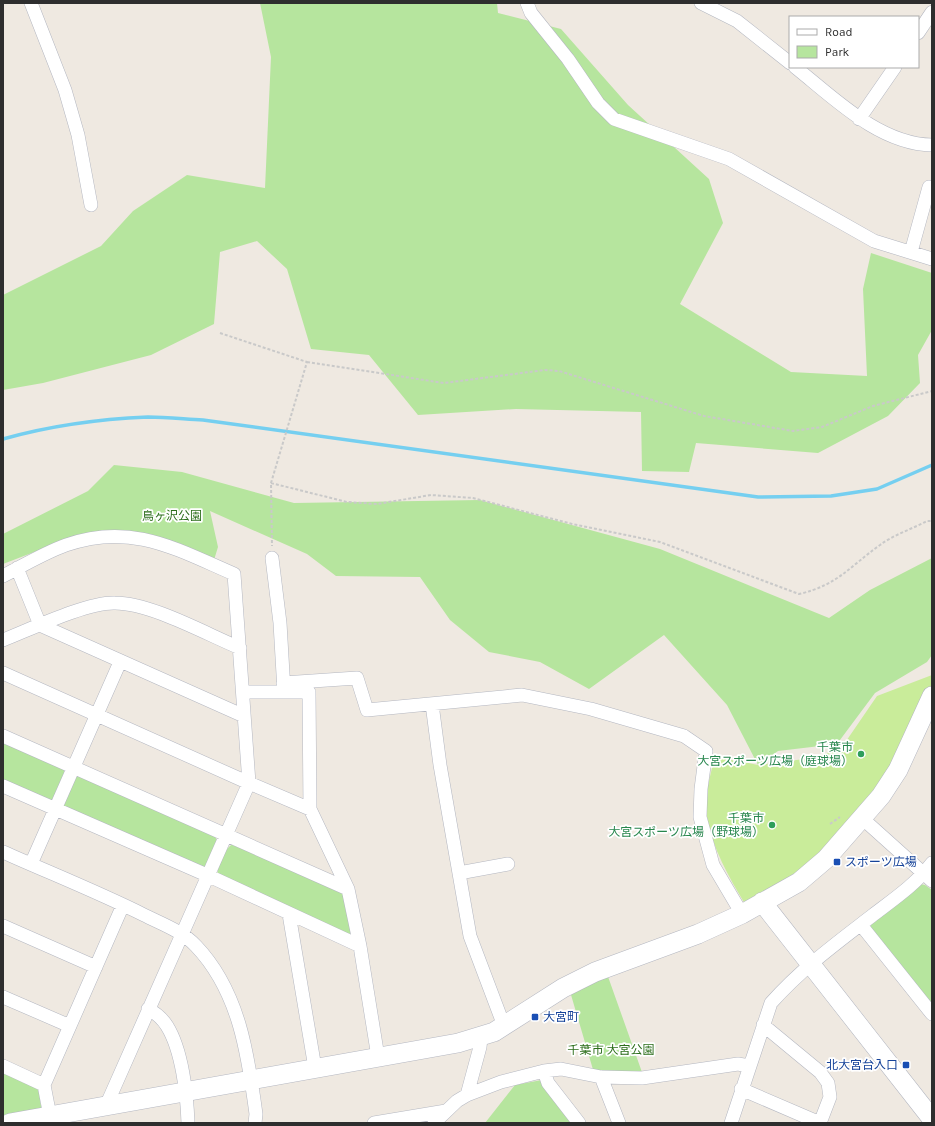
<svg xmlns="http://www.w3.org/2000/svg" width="935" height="1126" font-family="Karla,'Noto Sans JP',sans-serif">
  <rect width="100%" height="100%" fill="#efe9e1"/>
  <path fill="#b6e59e" d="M260 3H497L498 13 561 29 628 105 709 179 723 223 680 304 791 372 867 376 863 289 871 253 932 273V330L918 355 920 383 888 416 818 453 696 443 689 472 642 471 641 412 516 409 418 415 369 355 311 349 287 269 257 241 220 252 214 324 151 355 43 383 3 390V295L101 246 133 211 187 175 265 188 271 57Z
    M114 465 182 472 294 503 480 500 660 549 829 618 870 590 932 558V655L927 662 875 693 837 744 778 751 758 765 727 705 664 635 589 689 540 662 489 652 450 620 420 577 336 576 307 554 210 511 218 547 214 560 170 541 76 536 3 564V534L88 491Z
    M3 742 64 769 66 772 54 799 49 801 3 781Z
    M78 774 215 836 217 841 205 867 201 868 64 808 62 803 72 777Z
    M234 843 342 891 355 932 349 934 218 876C216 865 225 848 234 843Z
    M920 884 925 885 932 890V1009L870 929 871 925Z
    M606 971 643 1075 594 1073 569 988Z
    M3 1070 38 1085 42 1113 3 1119Z
    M547 1079 582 1123H485L515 1085Z"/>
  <path fill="#c9ec9a" d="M932 675V685L909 740 879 791 813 862 745 904C729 877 712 848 707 817 703 799 711 773 715 756L758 765 804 759 840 750 877 696Z"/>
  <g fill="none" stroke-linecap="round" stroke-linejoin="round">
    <path stroke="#75cff0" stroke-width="3.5" d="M3 439C49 426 100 419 148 417 166 417 184 419 203 420L758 497 831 496 877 489 932 465"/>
    <g stroke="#b4b7c1" stroke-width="14">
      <path id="street" d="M31 3 65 90 78 135 91 205
        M527 3 531 13 568 59 598 103 614 119 729 159 874 241 932 259
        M701 3 737 21 790 63
        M918 33 932 12
        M795 67C834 98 879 144 932 145
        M859 119 895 67
        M911 252 929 187 932 188
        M272 558 280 623 284 691
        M17 568 40 625 244 716
        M3 576C24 565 44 553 66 545 131 522 176 549 234 574L249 783 106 1106
        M3 640C31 629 87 602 115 603 151 603 206 634 240 648
        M3 673 249 783 310 809
        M283 683 357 678 367 710 522 695 591 709 684 736 706 751 701 789 700 817 713 865 742 914
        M243 692H309L310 809 348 889 360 946 378 1057
        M432 704 440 765 470 936 504 1026
        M3 736 348 889
        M3 786 209 876 360 946
        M863 819 932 881
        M3 852C50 873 98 892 144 915 162 924 182 931 196 946 239 991 248 1054 256 1114L255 1123
        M31 864 120 662
        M459 873 508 864
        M289 914 315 1068
        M861 925 932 1014
        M3 926 96 967
        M3 997 70 1026
        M148 1009C156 1013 162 1018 167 1026 182 1050 187 1094 188 1123
        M3 1066 44 1085
        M544 1071 548 1083 579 1123
        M601 1077 619 1123
        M741 1089 820 1123 830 1097 828 1083 820 1072 763 1025
        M467 1095 480 1047 481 1038
        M50 1116 44 1085 123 905
        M374 1123 446 1111
        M434 1123 457 1101 467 1095 501 1082 544 1071 561 1069 601 1077 642 1078 738 1064 749 1066
        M731 1123 771 1003C801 969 838 942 873 915 894 899 916 884 932 863"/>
    </g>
    <g stroke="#b4b7c1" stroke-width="20">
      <path id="secondary" d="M762 902 932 1119
        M10 1123 458 1043 494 1032 563 988 595 972 698 934 742 914 799 882 826 859 881 796 898 770 932 696"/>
    </g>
    <path stroke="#c9c9c9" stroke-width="2" stroke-dasharray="3 2" stroke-linecap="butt" d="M220 333 307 362 271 483 272 546
      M307 362 444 383 545 370 559 371 704 416 793 431 822 427 873 406 932 391
      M271 483 347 502 377 504 431 495 473 498 572 524 660 542 799 594C838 585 849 567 880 545 893 535 912 529 927 521H932
      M830 824 840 817"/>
    <use href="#street" stroke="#fff" stroke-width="13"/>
    <use href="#secondary" stroke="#fff" stroke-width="19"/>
  </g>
  <g fill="#2e9e5b" stroke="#fff" stroke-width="1.5">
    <circle cx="861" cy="754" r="4"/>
    <circle cx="772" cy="825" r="4"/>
  </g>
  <g fill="#1a4fb4" stroke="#fff" stroke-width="1.5">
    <rect x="833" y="858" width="8" height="8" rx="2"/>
    <rect x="531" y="1013" width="8" height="8" rx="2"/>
    <rect x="902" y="1061" width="8" height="8" rx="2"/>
  </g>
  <g text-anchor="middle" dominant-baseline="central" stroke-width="3.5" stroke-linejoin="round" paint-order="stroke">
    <g font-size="12" fill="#2c6e1b" stroke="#fff">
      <text x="172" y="516">鳥ヶ沢公園</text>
      <text x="611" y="1050">千葉市 大宮公園</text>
    </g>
    <g font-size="12" fill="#27864d" stroke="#fff" text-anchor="end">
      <text x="853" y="747">千葉市<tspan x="853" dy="14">大宮スポーツ広場（庭球場）</tspan></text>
      <text x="764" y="818">千葉市<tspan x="764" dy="14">大宮スポーツ広場（野球場）</tspan></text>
    </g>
    <g font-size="12" fill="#164399" stroke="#fff" text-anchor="start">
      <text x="845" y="862">スポーツ広場</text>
      <text x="543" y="1017">大宮町</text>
      <text x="898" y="1065" text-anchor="end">北大宮台入口</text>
    </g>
  </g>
  <rect width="935" height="1126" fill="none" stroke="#2e2e2e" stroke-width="8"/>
  <rect x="789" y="16" width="130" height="52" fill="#ffffff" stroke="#ababab"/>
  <rect x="797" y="29" width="20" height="6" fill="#ffffff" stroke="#ababab"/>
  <text x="825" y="36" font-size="12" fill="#2e2e2e">Road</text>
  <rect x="797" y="46" width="20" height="12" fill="#b6e59e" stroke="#ababab"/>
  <text x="825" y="56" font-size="12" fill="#2e2e2e">Park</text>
</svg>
